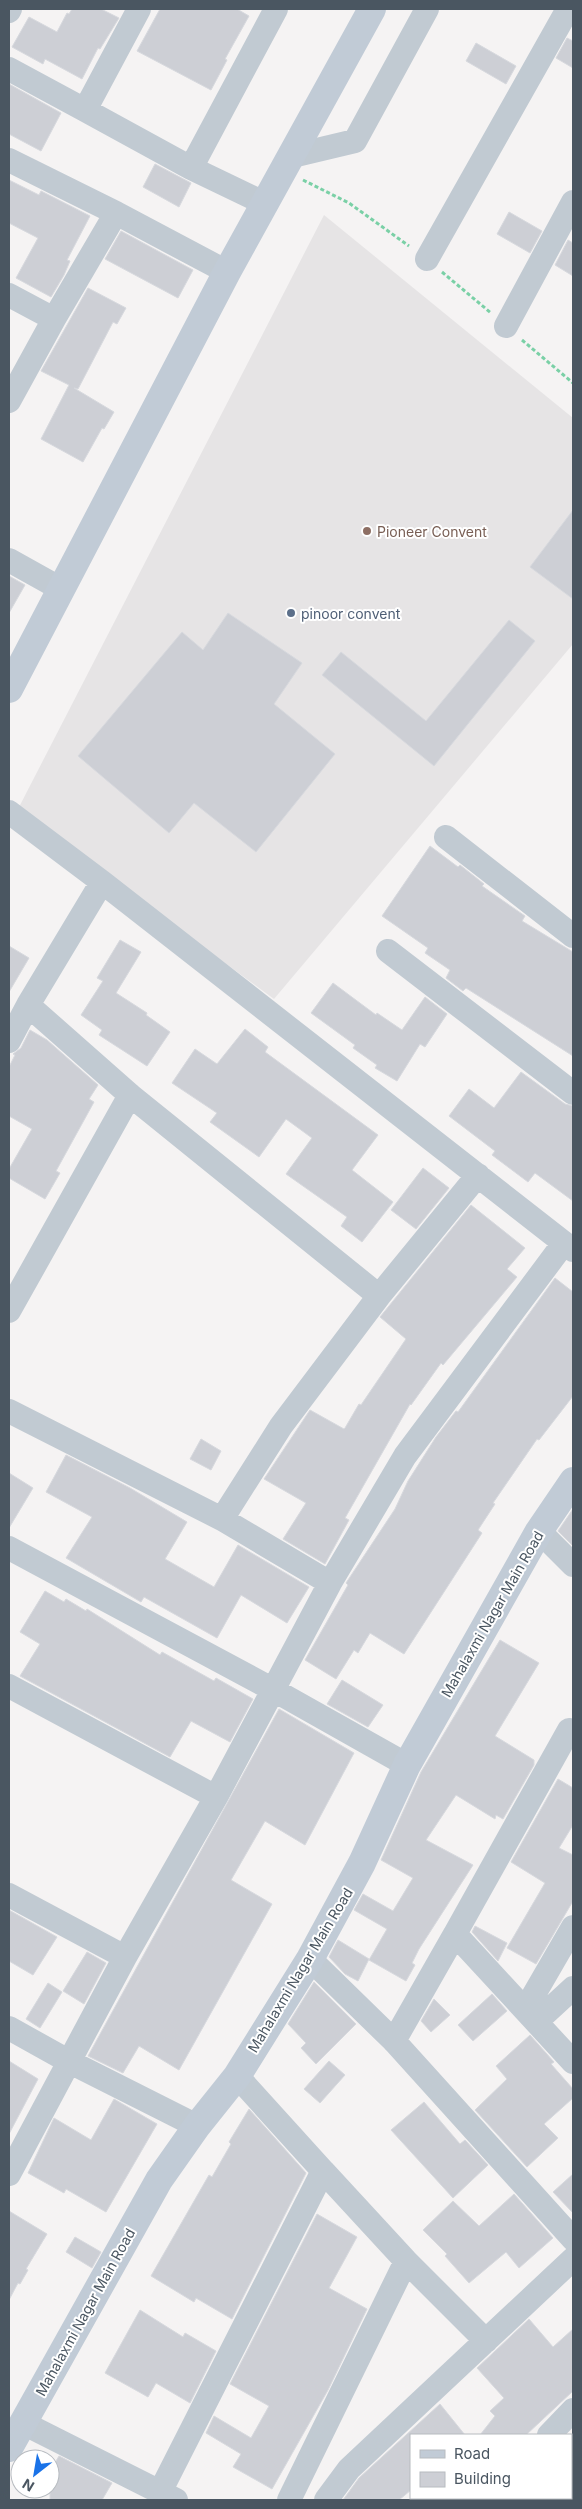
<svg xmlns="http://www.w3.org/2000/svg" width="582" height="2509" font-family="Inter,sans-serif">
  <rect width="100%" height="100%" fill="#f5f3f3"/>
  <path fill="#e6e4e5" d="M324 215 573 418V644L274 999 17 811Z"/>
  <path fill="#cdcfd5" stroke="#d7d9de" d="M72 9H101L119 18 100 49 98 48 82 79 45 59 43 64 12 47 29 17 57 32 67 13 69 14Z
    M160 9H237L249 16 225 59 227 60 211 90 137 51Z
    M567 38 573 41V68L556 58Z
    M476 43 516 66 506 84 466 61Z
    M9 84 61 113 41 151 9 134Z
    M155 164 191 183 179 207 143 187Z
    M9 180 39 195 41 191 90 216 67 260 70 261 64 275 51 297 16 278 38 238 9 223Z
    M509 212 542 231 530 253 497 234Z
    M121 231 193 270 178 298 105 259Z
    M568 240 573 243V276L555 265Z
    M88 288 126 308 117 324 113 322 78 389 74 388 114 412 104 429 102 428 83 462 41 439 69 385 41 371Z
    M573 510V599L530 567Z
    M9 576 25 585 9 613Z
    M228 613 302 663 274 704 335 754 256 852 194 803 169 833 78 756 182 632 203 650Z
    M509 620 535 641 434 766 322 675 341 652 426 721Z
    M430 846 458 867 460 865 484 884 482 886 525 916 522 921 573 952V1056L466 988 463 991 446 978 450 970 425 953 428 948 382 916Z
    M120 940 141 952 116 993 147 1013 146 1015 170 1032 147 1066 99 1035 102 1030 81 1015 103 981 97 978Z
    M9 946 29 958 9 992Z
    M333 983 376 1015 377 1013 402 1030 425 997 447 1014 425 1047 420 1044 397 1081 375 1068 377 1065 353 1048 355 1045 311 1013Z
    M245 1029 268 1047 265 1052 378 1135 352 1170 393 1202 362 1242 341 1226 347 1217 286 1174 312 1138 286 1119 259 1157 210 1122 217 1113 172 1083 195 1049 217 1064Z
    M30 1030 47 1040 98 1085 89 1099 94 1102 56 1171 60 1173 45 1199 9 1178V1169L32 1129 9 1116V1067L15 1055 13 1054 21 1048Z
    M521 1072 565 1104 573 1106V1201L535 1173 528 1182 492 1155 495 1151 449 1116 469 1089 494 1108Z
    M423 1168 449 1188 416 1229 391 1210Z
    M471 1205 525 1248 507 1269 517 1277 443 1365 441 1363 411 1405 410 1404 345 1518 349 1520 325 1564 283 1539 306 1503 264 1479 310 1410 344 1429 345 1428 359 1404 361 1405 406 1339 380 1317Z
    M555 1278 573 1292V1396L539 1440 537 1439 493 1503 495 1504 478 1530 482 1533 404 1654 370 1633 358 1653 354 1650 336 1679 305 1660 348 1585 346 1583 395 1509 408 1481 436 1437 456 1411 458 1412Z
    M201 1439 221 1451 211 1470 190 1459Z
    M66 1455 130 1488 187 1522 165 1559 214 1587 238 1545 309 1587 287 1623 241 1595 217 1638 144 1597 141 1602 66 1558 92 1517 46 1492Z
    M9 1473 33 1488 9 1528Z
    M573 1509V1546L558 1531Z
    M45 1591 64 1602 66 1599 86 1611 87 1609 160 1655 162 1652 214 1681 216 1678 253 1699 230 1742 191 1721 170 1757 20 1676 40 1644 20 1632Z
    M500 1640 539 1663 495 1736 534 1760V1765L503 1819 496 1815 495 1819 456 1795 426 1840 473 1865 419 1949 412 1963 415 1965 406 1981 369 1960 387 1929 354 1910 363 1894 393 1911 413 1878 381 1860 421 1772Z
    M342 1680 383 1705 368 1727 327 1704Z
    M279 1709 354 1753 305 1845 265 1821 231 1880 272 1904 179 2070 139 2046 123 2073 88 2056Z
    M558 1779 573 1788V1825L559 1848 573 1855V1901L536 1964 507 1948 545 1883 511 1862Z
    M9 1910 57 1937 33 1975 9 1961Z
    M475 1926 507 1943 498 1961 472 1932Z
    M338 1940 369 1959 358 1981 345 1974 329 1957Z
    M87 1952 106 1963 84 2004 63 1991Z
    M314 1982 356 2024 316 2064 301 2048 306 2043 288 2024Z
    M48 1983 62 1992 40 2028 26 2019Z
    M492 1994 507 2011 473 2041 458 2025Z
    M434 1999 450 2015 431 2032 421 2021Z
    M530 2035 554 2062 551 2064 573 2089V2098L544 2124 558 2138 527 2167 475 2110 507 2079 496 2066Z
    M9 2061 38 2079 9 2134Z
    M329 2061 345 2075 320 2103 304 2089Z
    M114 2099 157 2124 106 2212 66 2189 64 2193 28 2173 54 2118 91 2140Z
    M424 2102 460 2144 465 2140 488 2165 453 2198 391 2130Z
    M249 2109 306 2173 232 2319 196 2298 194 2302 151 2276 209 2175 212 2177 231 2144 229 2142Z
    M573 2174V2213L553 2192Z
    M514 2194 553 2238 519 2268 506 2252 469 2283 445 2256 447 2254 423 2230 453 2201 479 2226Z
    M9 2211 47 2234 26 2269 28 2270 20 2284 18 2283 9 2300Z
    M317 2214 357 2237 329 2288 367 2309 328 2390 272 2489 233 2467 241 2454 206 2433 214 2416 251 2438 269 2406 230 2384Z
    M75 2237 101 2252 92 2268 66 2252Z
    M140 2310 183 2337 185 2333 216 2351 190 2403 156 2383 148 2397 105 2373Z
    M529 2319 553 2347 573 2329V2391L526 2435H480L495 2416 490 2411 504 2398 477 2368Z
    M440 2404 465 2435H411V2490L399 2500H343L359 2478Z
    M59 2456 112 2483 102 2500H50V2471Z"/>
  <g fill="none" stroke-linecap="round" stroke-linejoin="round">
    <path stroke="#7ad0a6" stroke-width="3" stroke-dasharray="4 2.5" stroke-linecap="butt" d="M303 180 349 203 409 246
      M442 272 491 313
      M522 340 573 383"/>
    <path stroke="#c1cad2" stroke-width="24" d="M9 11 10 9
      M9 69 85 110 139 9
      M85 110 191 168
      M292 156 355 141 427 9
      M9 160 116 213 54 319 9 295
      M266 204 191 168 276 9
      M116 213 227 272
      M427 259 568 9
      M506 326 573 202
      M9 401 54 319
      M9 560 61 589
      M9 812 102 882 573 1250
      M446 837 573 936
      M102 882 28 1005 130 1095 379 1296
      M388 951 573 1093
      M9 1041 28 1005
      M9 1311 130 1095
      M9 1411 222 1519 281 1426 379 1296 478 1175
      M222 1519 330 1583
      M539 1531 573 1565
      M9 1548 272 1689 407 1765
      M9 1686 216 1797
      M573 1735 569 1730 455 1934 573 2062
      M9 1895 125 1957
      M310 1959 394 2041 573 2239
      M525 2010 573 1927
      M536 2022 573 1988
      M9 2028 70 2062 197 2126
      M394 2041 455 1934
      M237 2076 323 2171
      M9 2174 125 1957 216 1797 330 1583 405 1456 564 1243
      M23 2423 160 2492
      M549 2435 573 2410
      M176 2500 160 2492 323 2171 406 2261 486 2341
      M289 2500 406 2261
      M326 2500 349 2469 573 2259
      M487 2500 489 2498"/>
    <path stroke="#c1cbd6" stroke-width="28" d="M9 689 227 272 372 9
      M9 2448 159 2180 197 2126 237 2076 310 1959 362 1863 407 1765 539 1531 573 1481"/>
  </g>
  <circle fill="#8d6e63" stroke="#fff" stroke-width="2" cx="367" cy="531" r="5"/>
  <circle fill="#5c6f8a" stroke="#fff" stroke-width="2" cx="291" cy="613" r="5"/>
  <g text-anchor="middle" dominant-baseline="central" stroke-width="4" stroke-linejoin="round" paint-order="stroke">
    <g font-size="14" fill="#785e54" stroke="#fff" text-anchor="start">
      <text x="377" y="531">Pioneer Convent</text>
    </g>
    <g font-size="14" fill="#4e5e75" stroke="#fff" text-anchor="start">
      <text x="301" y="613">pinoor convent</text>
    </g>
    <g font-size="14" fill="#4a5661" stroke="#fff">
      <text transform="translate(492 1614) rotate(-60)">Mahalaxmi Nagar Main Road</text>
      <text transform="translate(300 1970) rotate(-59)">Mahalaxmi Nagar Main Road</text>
      <text transform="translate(85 2312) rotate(-61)">Mahalaxmi Nagar Main Road</text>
    </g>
  </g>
  <rect width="582" height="2509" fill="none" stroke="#4a5661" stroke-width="20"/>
  <rect x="410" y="2434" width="162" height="65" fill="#ffffff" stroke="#b7bbc0"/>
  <rect x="420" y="2450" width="25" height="8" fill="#c1cbd6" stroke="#b7bbc0"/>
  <text x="454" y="2459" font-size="15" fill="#4a5661">Road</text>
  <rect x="420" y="2472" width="25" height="15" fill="#cdcfd5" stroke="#b7bbc0"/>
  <text x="454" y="2484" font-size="15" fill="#4a5661">Building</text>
  <g transform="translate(35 2474) rotate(211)"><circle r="24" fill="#ffffff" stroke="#b7bbc0"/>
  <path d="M0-4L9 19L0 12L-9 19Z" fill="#1a73e8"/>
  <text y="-8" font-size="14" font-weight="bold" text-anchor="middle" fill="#4a5661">N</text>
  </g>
</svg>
